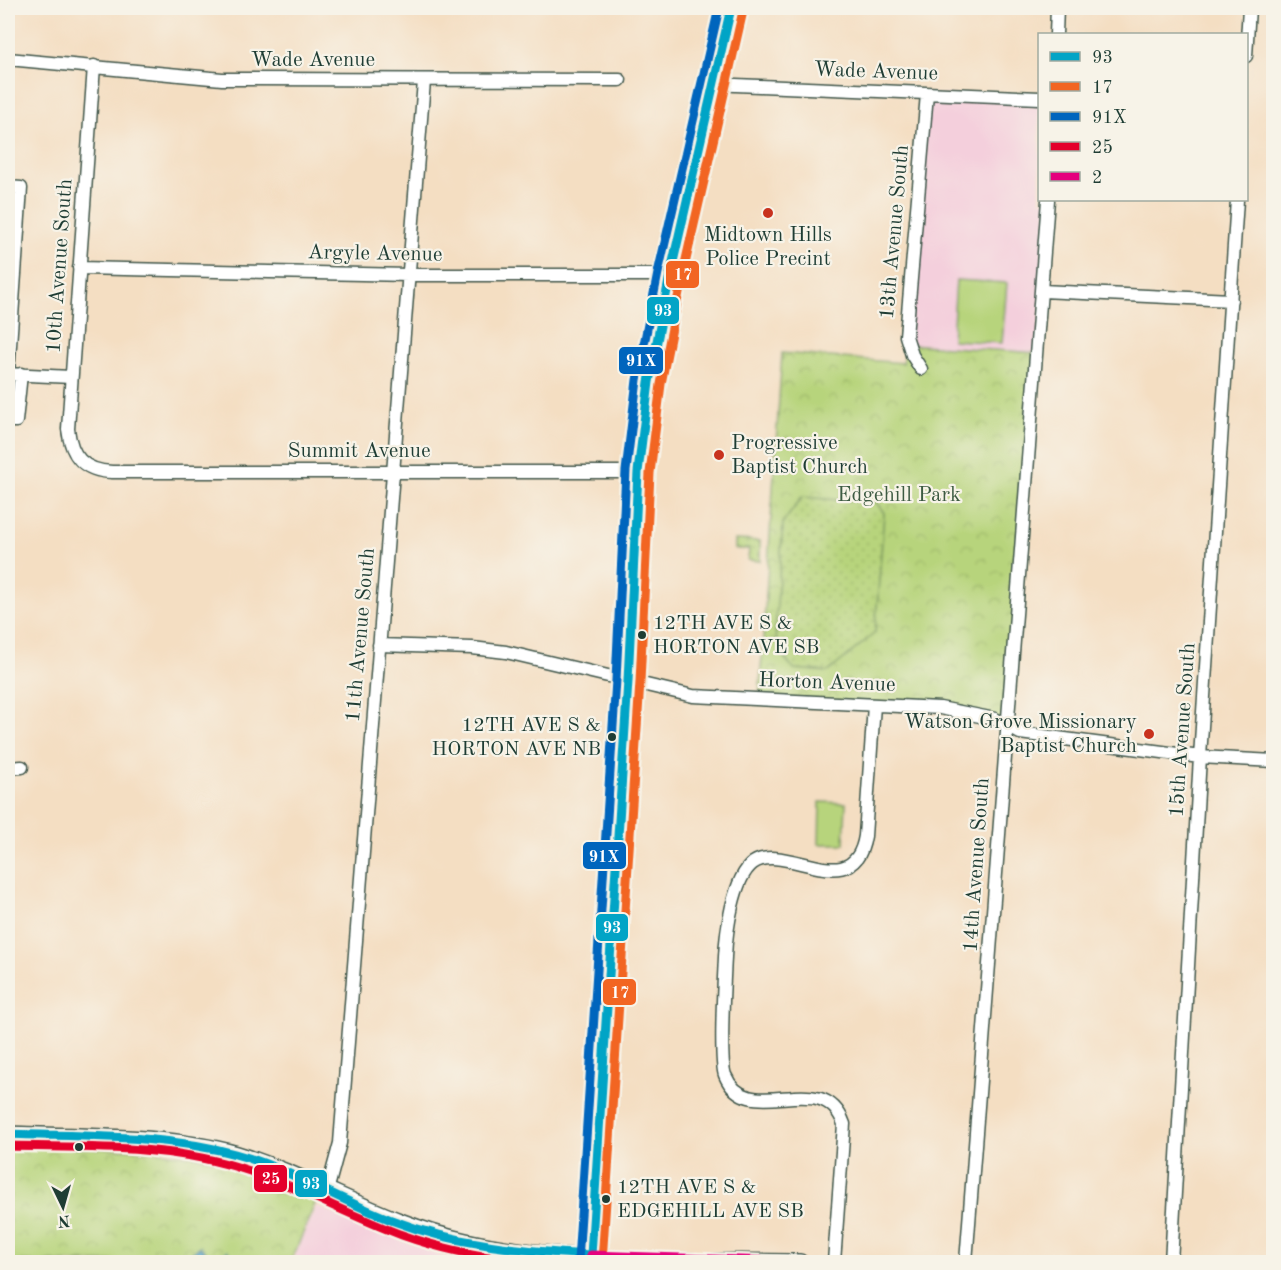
<svg xmlns="http://www.w3.org/2000/svg" width="1281" height="1270" font-family="'Old Standard TT',serif">
  <defs>
    <pattern id="park-crowns" width="20" height="18" patternUnits="userSpaceOnUse" patternTransform="scale(1.5)"><rect width="20" height="18" fill="#b7d47b"/><path d="M2 6a3 3 0 1 1 6 0M12 15a3 3 0 1 1 6 0" fill="none" stroke="#9db76b"/></pattern>
    <pattern id="garden-dots" width="8" height="8" patternUnits="userSpaceOnUse" patternTransform="scale(1.5)"><rect width="8" height="8" fill="#b7d47b"/><path d="M2 2h.1M6 6h.1" fill="none" stroke="#9db76b" stroke-width="1.8" stroke-linecap="round"/></pattern>
    <pattern id="water-rules" width="6" height="5" patternUnits="userSpaceOnUse" patternTransform="scale(1.5)"><rect width="6" height="5" fill="#52a6ce"/><path d="M0 2.5h6" fill="none" stroke="#4388a8"/></pattern>
  </defs>
  <rect width="100%" height="100%" fill="#f7f3e8"/>
  <filter id="ink" filterUnits="userSpaceOnUse"><feTurbulence type="fractalNoise" baseFrequency=".0167" numOctaves="2"/><feDisplacementMap in="SourceGraphic" scale="12" xChannelSelector="R" yChannelSelector="G"/><feConvolveMatrix kernelMatrix="1 2 1 2 8 2 1 2 1" color-interpolation-filters="sRGB"/></filter>
  <filter id="wash" filterUnits="userSpaceOnUse"><feTurbulence type="fractalNoise" baseFrequency=".008" numOctaves="4" result="noise"/><feDisplacementMap in="SourceGraphic" scale="24" xChannelSelector="R" yChannelSelector="G"/><feGaussianBlur stdDeviation="1.35" result="paint"/><feColorMatrix in="noise" values="0 0 0 0 0 0 0 0 0 0 0 0 0 0 0 0 0 1.4 0 .05"/><feComposite in="paint" operator="in"/></filter>
  <g filter="url(#wash)">
    <rect width="100%" height="100%" fill="#f4dec2"/>
    <path fill="#f4cfdc" d="M927 94 1039 98 1040 200H1048L1037 353 905 343Z
      M316 1206 441 1256 475 1262H294L297 1249Z"/>
    <path fill="url(#park-crowns)" stroke="#6b8858" stroke-width="1.5" d="M905 344 1037 353 1008 727 940 708 759 701 782 353 903 363Z
      M8 1146C77 1149 165 1145 232 1164 261 1173 289 1187 317 1199L291 1262H8Z"/>
    <path fill="url(#garden-dots)" stroke="#6b8858" stroke-width="1.5" d="M802 497 877 503 884 513 875 633 828 672 794 669 780 653 775 632 783 523Z
      M735 540 760 541V561L748 560 749 549H735Z"/>
    <path fill="#b7d47b" stroke="#6b8858" stroke-width="1.5" d="M956 280 1007 283 1002 343 952 340Z
      M820 802 846 803 844 844H819Z"/>
    <path fill="url(#water-rules)" stroke="#387281" stroke-width="1.5" d="M200 1246 213 1262H183Z
      M227 1251 238 1262H215Z"/>
  </g>
  <g filter="url(#ink)">
    <g fill="none" stroke-linecap="round" stroke-linejoin="round">
      <g stroke="#3f5549" stroke-width="15">
        <path id="minor" d="M1056 34 1057 8
          M1246 56 1249 8
          M8 59 222 79 620 80
          M94 66 68 429C71 456 83 471 112 472H638
          M712 84 1040 98
          M8 187 21 188 8 374 71 377
          M79 268 408 275H670
          M1042 291 1231 300
          M921 369 912 355 906 336 927 94
          M8 421H16L21 374
          M379 645 472 648 506 652 693 696 940 708 995 719 1020 733 1200 757 1274 761
          M8 768 22 767
          M327 1191 340 1143 424 81
          M834 1262 844 1124C822 1064 748 1130 725 1075 719 1059 724 979 725 957 726 933 733 878 753 863 785 841 854 904 865 836L874 705
          M966 1262 1048 200
          M1171 1262 1200 757 1237 200"/>
      </g>
      <g stroke="#3f5549" stroke-width="18">
        <path id="tertiary" d="M8 1134C81 1137 167 1134 237 1154 316 1178 384 1224 466 1241 571 1264 692 1260 800 1262"/>
      </g>
      <g stroke="#3f5549" stroke-width="20">
        <path id="secondary" d="M590 1262 628 681 638 472 649 382 670 275 731 8"/>
      </g>
      <use href="#minor" stroke="#fff" stroke-width="12"/>
      <use href="#tertiary" stroke="#fff" stroke-width="15"/>
      <use href="#secondary" stroke="#fff" stroke-width="16"/>
      <g stroke="#f7f3e8" stroke-width="14">
        <path id="bus-1" d="M8 1134C83 1137 161 1134 235 1154 291 1169 340 1201 394 1221 457 1245 524 1251 591 1255L628 681 638 472 649 382 670 275 731 8"/>
      </g>
      <g stroke="#f7f3e8" stroke-width="14">
        <path id="bus-2" d="M602 1262 640 682 650 473 661 384 682 277 743 11"/>
      </g>
      <g stroke="#f7f3e8" stroke-width="14">
        <path id="bus-3" d="M578 1261 616 680 626 471 637 380 658 273 719 8"/>
      </g>
      <g stroke="#f7f3e8" stroke-width="14">
        <path id="bus-4" d="M8 1146C82 1148 161 1144 234 1166 292 1183 345 1214 402 1235 441 1249 481 1257 522 1262"/>
      </g>
      <g stroke="#f7f3e8" stroke-width="14">
        <path id="bus-5" d="M590 1262 591 1255 800 1262"/>
      </g>
      <use href="#bus-1" stroke="#02a4c6" stroke-width="9"/>
      <use href="#bus-2" stroke="#f26522" stroke-width="9"/>
      <use href="#bus-3" stroke="#0065bd" stroke-width="9"/>
      <use href="#bus-4" stroke="#e4002b" stroke-width="9"/>
      <use href="#bus-5" stroke="#e5007d" stroke-width="9"/>
    </g>
  </g>
  <g fill="#c8321e" stroke="#f7f3e8" stroke-width="2">
    <circle cx="768" cy="213" r="6"/>
    <circle cx="719" cy="455" r="6"/>
    <circle cx="1149" cy="734" r="6"/>
  </g>
  <g fill="#1f3d34" stroke="#f7f3e8" stroke-width="2">
    <circle cx="642" cy="635" r="5"/>
    <circle cx="612" cy="737" r="5"/>
    <circle cx="79" cy="1147" r="5"/>
    <circle cx="606" cy="1199" r="5"/>
  </g>
  <g text-anchor="middle" dominant-baseline="central" stroke-width="4.5" stroke-linejoin="round" paint-order="stroke">
    <g font-size="20" fill="#1f3d34" stroke="#f7f3e8" text-anchor="start">
      <text x="653" y="624">12TH AVE S &amp;<tspan x="653" dy="24">HORTON AVE SB</tspan></text>
      <text x="601" y="726" text-anchor="end">12TH AVE S &amp;<tspan x="601" dy="24">HORTON AVE NB</tspan></text>
      <text x="617" y="1188">12TH AVE S &amp;<tspan x="617" dy="24">EDGEHILL AVE SB</tspan></text>
    </g>
    <g font-size="21" fill="#1f3d34" stroke="#f7f3e8">
      <text x="313" y="60">Wade Avenue</text>
      <text transform="translate(876 72) rotate(2)">Wade Avenue</text>
      <text transform="translate(895 232) rotate(-85)">13th Avenue South</text>
      <text transform="translate(375 254) rotate(1)">Argyle Avenue</text>
      <text transform="translate(60 266) rotate(-86)">10th Avenue South</text>
      <text x="359" y="451">Summit Avenue</text>
      <text transform="translate(361 635) rotate(-85)">11th Avenue South</text>
      <text transform="translate(827 683) rotate(2)">Horton Avenue</text>
      <text transform="translate(1183 730) rotate(-86)">15th Avenue South</text>
      <text transform="translate(977 865) rotate(-86)">14th Avenue South</text>
    </g>
    <g font-size="21" fill="#1f3d34" stroke="#f7f3e8">
      <text x="768" y="235">Midtown Hills<tspan x="768" dy="24">Police Precint</tspan></text>
      <text x="731" y="443" text-anchor="start">Progressive<tspan x="731" dy="24">Baptist Church</tspan></text>
      <text x="1137" y="722" text-anchor="end">Watson Grove Missionary<tspan x="1137" dy="24">Baptist Church</tspan></text>
    </g>
    <g font-size="21" fill="#3d5b42" stroke="#f7f3e8">
      <text x="899" y="495">Edgehill Park</text>
    </g>
  </g>
  <g stroke="#f7f3e8" stroke-width="2">
    <rect x="665" y="260" width="35" height="29" rx="6" fill="#f26522"/>
    <rect x="646" y="296" width="34" height="29" rx="6" fill="#02a4c6"/>
    <rect x="618" y="346" width="46" height="29" rx="6" fill="#0065bd"/>
    <rect x="582" y="841" width="45" height="29" rx="6" fill="#0065bd"/>
    <rect x="595" y="913" width="34" height="29" rx="6" fill="#02a4c6"/>
    <rect x="602" y="978" width="35" height="28" rx="6" fill="#f26522"/>
    <rect x="253" y="1164" width="35" height="29" rx="6" fill="#e4002b"/>
    <rect x="294" y="1169" width="34" height="29" rx="6" fill="#02a4c6"/>
  </g>
  <g font-size="16" text-anchor="middle" font-weight="bold" fill="#fff">
    <text x="683" y="280">17</text>
    <text x="663" y="316">93</text>
    <text x="641" y="366">91X</text>
    <text x="604" y="862">91X</text>
    <text x="612" y="933">93</text>
    <text x="620" y="998">17</text>
    <text x="271" y="1184">25</text>
    <text x="311" y="1189">93</text>
  </g>
  <rect width="1281" height="1270" fill="none" stroke="#f7f3e8" stroke-width="30"/>
  <rect x="1038" y="33" width="210" height="168" fill="#f7f3e8" stroke="#a1aaa0" stroke-width="1.5"/>
  <rect x="1050" y="52" width="30" height="9" fill="#02a4c6" stroke="#a1aaa0" stroke-width="1.5"/>
  <text x="1092" y="63" font-size="18" fill="#1f3d34">93</text>
  <rect x="1050" y="82" width="30" height="9" fill="#f26522" stroke="#a1aaa0" stroke-width="1.5"/>
  <text x="1092" y="93" font-size="18" fill="#1f3d34">17</text>
  <rect x="1050" y="112" width="30" height="9" fill="#0065bd" stroke="#a1aaa0" stroke-width="1.5"/>
  <text x="1092" y="123" font-size="18" fill="#1f3d34">91X</text>
  <rect x="1050" y="142" width="30" height="9" fill="#e4002b" stroke="#a1aaa0" stroke-width="1.5"/>
  <text x="1092" y="153" font-size="18" fill="#1f3d34">25</text>
  <rect x="1050" y="172" width="30" height="9" fill="#e5007d" stroke="#a1aaa0" stroke-width="1.5"/>
  <text x="1092" y="183" font-size="18" fill="#1f3d34">2</text>
  <g transform="translate(63 1207) rotate(175)" stroke="#f7f3e8" stroke-width="4.5" paint-order="stroke">
  <path d="M0-4.5L10 22L0 15L-10 22Z" fill="#1f3d34"/>
  <text y="-9" font-size="16" font-weight="bold" text-anchor="middle" fill="#1f3d34">N</text>
  </g>
</svg>
